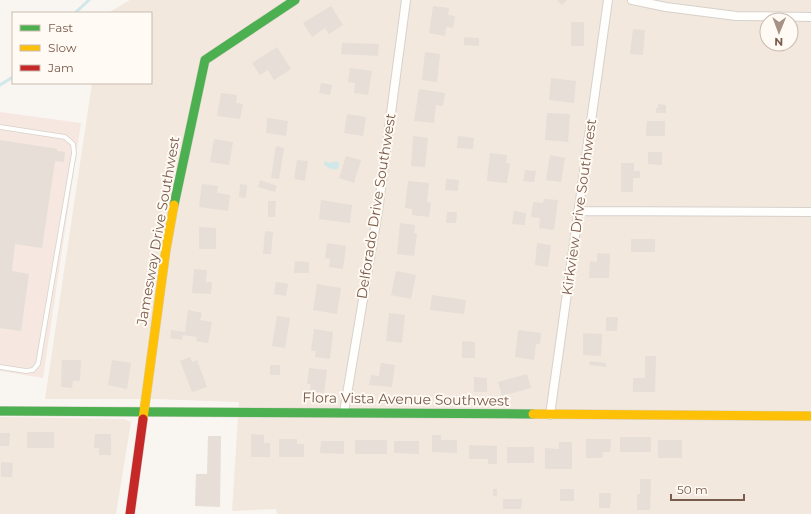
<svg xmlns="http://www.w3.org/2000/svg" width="811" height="514" font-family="Montserrat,sans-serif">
  <rect width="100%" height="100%" fill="#f9f5f0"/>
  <path fill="#f2e8de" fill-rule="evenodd" d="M130 0H811V514H277L276 509 232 511 239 402 155 399H45L92 83H151V13H108ZM767 20H791V44H767Z
    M0 417 124 419 131 422 116 514H0Z"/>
  <path fill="#f6e8e1" d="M0 112 81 123 43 378 0 371Z"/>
  <path fill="#d0e8ea" d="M325 161 330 163 338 161 339 166 338 169C333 170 326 168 324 164Z"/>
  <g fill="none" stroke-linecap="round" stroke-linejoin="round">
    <path stroke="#d0e8ea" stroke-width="3" d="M75 13 89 0
      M0 85 13 77"/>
  </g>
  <path fill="#e6ded7" d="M557 0H567L562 5Z
    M331 6 343 25 329 34 325 28 312 37 303 23Z
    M433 6 449 8 448 15 455 16 453 28 446 27 445 36 429 33Z
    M571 22H584V46H571Z
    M633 29 645 30 643 55 630 54Z
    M464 37 479 38V46L464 45Z
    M342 43 379 44 378 56 341 54Z
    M277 47 291 69 274 80 268 70 260 75 252 63Z
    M425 52 440 54 437 82 422 80Z
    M350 68 372 71 368 95 354 93 355 83 348 82Z
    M551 78 576 81 574 103 549 100Z
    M321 83 332 85 330 95 319 93Z
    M419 89 445 93 443 106 436 105 434 123 414 121Z
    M221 93 237 95 236 103 243 104 240 119 217 116Z
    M658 104 666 105V113H656V108H658Z
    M547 113 570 114 568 142 545 140Z
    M347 114 366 117 363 136 344 133Z
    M267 118 288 121 286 136 266 133Z
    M647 121H665V136H646Z
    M413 136 428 138 425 167 411 166Z
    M458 136 474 138 473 149 457 148Z
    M214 139 233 142 229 165 210 162Z
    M0 140 58 149 57 151 65 152 64 162 55 161 42 248 15 244 12 271 29 274 21 331 0 328Z
    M276 146 284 148 279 179 271 178Z
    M648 152H662V165L648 164Z
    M490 153 507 155 506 163H510L507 183 487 181Z
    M550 155 565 158 561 182 546 180Z
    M346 156 361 160 354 183 339 178Z
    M297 160 308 161 305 181 294 179Z
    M621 163H634V171H640V178H633V192H621Z
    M525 170 536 171 534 182 523 181Z
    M446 179 459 180 458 191 445 190Z
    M260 180 277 186 275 192 258 187Z
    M408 181 429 183 427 202 431 203 429 217 412 215V209L405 208Z
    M202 184 218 186 217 193 230 195 228 211 199 207Z
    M240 184 247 185 246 198 239 197Z
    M544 199 558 200 554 230 539 228 540 218 531 217 533 202 543 203Z
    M321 200 352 205 350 223 319 219Z
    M268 201H276L275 217H268Z
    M514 211 526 213 525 225 512 224Z
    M447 212H457L456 223H446Z
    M400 223 415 225 414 233 417 234 414 256 397 254Z
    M199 227 216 228V249H199Z
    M265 231 273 232 271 254H263Z
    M631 239H655V252H631Z
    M327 243 346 246 343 269 329 267 330 259 325 258Z
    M537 243 551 245 548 267 535 265Z
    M597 253 610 254 609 278H589L590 261 597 262Z
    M295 261 309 262V273H294Z
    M194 269 207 270 206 282H212L211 294 192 293Z
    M396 271 416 275 411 299 391 295Z
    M276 282 288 284 286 296 274 294Z
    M317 284 341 288 337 314 313 310Z
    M432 295 466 300 464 314 430 310Z
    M188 310 202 313 200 320 212 322 208 343 196 341 197 337 183 335 182 340 170 338 171 330 185 332Z
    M389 313 405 315 402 343 386 341Z
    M277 316 290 318 285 348 272 346Z
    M606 317H618L617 331H606Z
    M314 329 333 332 330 359 315 357 316 351H311Z
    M518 330 541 333 540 344H536L534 360 515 357Z
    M583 333 602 334 601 356 583 355Z
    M462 341 475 342V358H462Z
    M645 356H656L655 392H633V378H645Z
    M190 357 192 362 197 360 207 387 192 392 180 361Z
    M62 360H81L80 381H73L72 388 61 387Z
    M112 360 131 363 127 389 108 385Z
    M590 361 606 363V367L589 365Z
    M381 363 395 365 392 387 369 385 371 375 379 376Z
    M270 365H280V375H270Z
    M309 368 327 370 324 393 310 391 311 384H307Z
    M527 374 531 388 502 396 498 382Z
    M474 377 487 378V392H474Z
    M27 432H54V448H27Z
    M0 433H10L9 446H0Z
    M95 434H111V455H99V448H94Z
    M251 434 264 435V443H270V457H251Z
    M432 435H441V440H457V453L432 452Z
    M208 436H221L220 507 195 506 196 474H207Z
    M620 437H651V452H620Z
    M279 439H297V444H304V457H279Z
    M586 439H611L610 452H603L602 458H586Z
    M355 440H387V454H355Z
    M658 440H682V458H658Z
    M321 441H344V454L320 453Z
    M394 441H419V454L394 453Z
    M559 442H572V469H545V448L559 449Z
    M469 445 497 446V464H488V459H469Z
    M507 447H534V463H507Z
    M1 462 13 463 12 477H1Z
    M640 479H651L650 510H637V494H640Z
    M493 489H497V496H493Z
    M560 489H574V501H560Z
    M599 493H611L610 508H599Z
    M503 499H522L521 509H503Z"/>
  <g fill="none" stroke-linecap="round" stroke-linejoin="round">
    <g stroke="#d7d1cb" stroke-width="5.5">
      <path id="lane" d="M0 127 65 137 73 144 74 153 38 364 33 370 26 371 0 367"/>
    </g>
    <g stroke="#d7d1cb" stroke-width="10">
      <path id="street" d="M632 0 666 7 736 16 811 17
        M578 211 811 212
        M344 412 378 211 406 0
        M550 415 608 0"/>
    </g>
    <g stroke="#d9d2cb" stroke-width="10">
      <path id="fast" d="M174 205 205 60 295 0
        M0 411 533 414"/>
    </g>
    <g stroke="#d9d2cb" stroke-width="10">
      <path id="slow" d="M533 414 811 416
        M143 419 166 249 174 205"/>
    </g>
    <g stroke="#d9d2cb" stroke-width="10">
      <path id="jam" d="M130 514 143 419"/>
    </g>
    <use href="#lane" stroke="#fefefd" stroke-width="4"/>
    <use href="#street" stroke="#fefefd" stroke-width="8"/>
    <use href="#fast" stroke="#4caf50" stroke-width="9"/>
    <use href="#slow" stroke="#ffc107" stroke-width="9"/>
    <use href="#jam" stroke="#c62828" stroke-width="9"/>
  </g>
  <g text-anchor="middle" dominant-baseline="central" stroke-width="4" stroke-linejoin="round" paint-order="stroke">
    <g font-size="14" fill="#7a5c4d" stroke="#fffaf3">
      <text transform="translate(376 206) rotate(-81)">Delforado Drive Southwest</text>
      <text transform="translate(579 207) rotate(-82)">Kirkview Drive Southwest</text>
      <text transform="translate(158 231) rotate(-80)">Jamesway Drive Southwest</text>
      <text transform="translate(406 399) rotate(1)">Flora Vista Avenue Southwest</text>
    </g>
  </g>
  <rect x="12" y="12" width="140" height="72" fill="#fffaf3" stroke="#cabbb1"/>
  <rect x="20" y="25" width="20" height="6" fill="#4caf50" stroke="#cabbb1"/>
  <text x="48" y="32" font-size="12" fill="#7a5c4d">Fast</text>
  <rect x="20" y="45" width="20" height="6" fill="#ffc107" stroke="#cabbb1"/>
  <text x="48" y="52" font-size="12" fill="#7a5c4d">Slow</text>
  <rect x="20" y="65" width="20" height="6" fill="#c62828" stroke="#cabbb1"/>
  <text x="48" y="72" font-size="12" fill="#7a5c4d">Jam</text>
  <g transform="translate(779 32) rotate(181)"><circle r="19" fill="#fffaf3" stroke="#cabbb1"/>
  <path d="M0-3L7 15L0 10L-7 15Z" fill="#a69286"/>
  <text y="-6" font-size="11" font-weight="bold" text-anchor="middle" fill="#7a5c4d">N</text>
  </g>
  <path d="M671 494v6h73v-6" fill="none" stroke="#7a5c4d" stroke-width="2"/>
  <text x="677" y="494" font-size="12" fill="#7a5c4d" stroke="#fffaf3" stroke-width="3" paint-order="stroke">50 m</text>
</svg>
